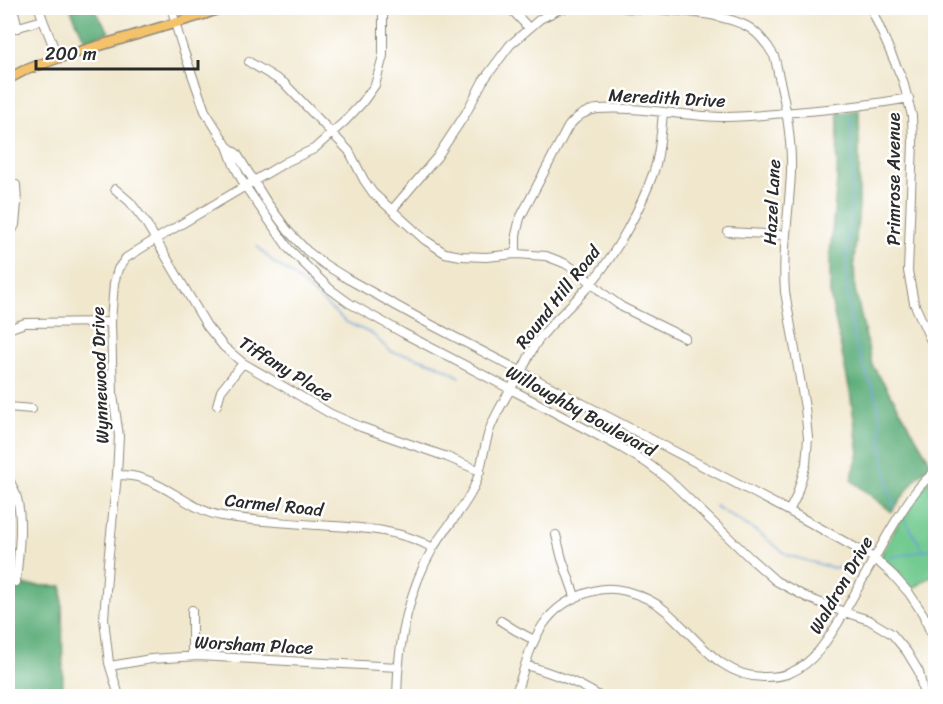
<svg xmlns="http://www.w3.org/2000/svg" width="943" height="704" font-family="Sriracha,sans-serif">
  <rect width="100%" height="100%" fill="#fff"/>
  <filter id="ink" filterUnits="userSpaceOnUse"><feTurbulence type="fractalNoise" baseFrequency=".0167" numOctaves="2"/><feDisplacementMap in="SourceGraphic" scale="12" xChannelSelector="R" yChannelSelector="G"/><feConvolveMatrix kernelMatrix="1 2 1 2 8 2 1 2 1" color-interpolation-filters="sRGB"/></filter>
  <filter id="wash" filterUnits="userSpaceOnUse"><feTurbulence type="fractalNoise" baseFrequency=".008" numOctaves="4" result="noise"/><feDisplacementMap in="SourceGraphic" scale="24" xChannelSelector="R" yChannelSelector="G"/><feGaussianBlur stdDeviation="1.35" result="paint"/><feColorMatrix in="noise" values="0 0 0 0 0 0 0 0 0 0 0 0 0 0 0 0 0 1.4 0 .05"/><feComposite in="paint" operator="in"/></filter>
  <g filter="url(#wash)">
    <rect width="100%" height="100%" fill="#f0e7cd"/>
    <path fill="#73cb91" stroke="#4f7b5e" stroke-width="1.5" d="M935 475V573L911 590 882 559V553C897 526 912 496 935 475Z"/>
    <path fill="#5eaf7b" stroke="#446d53" stroke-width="1.5" d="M70 8H93L109 32 85 40Z
      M859 110V206L854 261 855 289 872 365 896 403 931 463 913 482 892 512 851 480 859 453 850 392 830 294V254L837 180 838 113Z
      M8 585 62 586 63 696H8Z"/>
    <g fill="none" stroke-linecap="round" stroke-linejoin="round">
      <path stroke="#6d9dd6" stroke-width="1.5" d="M851 118 852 189 847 253V285L850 317 857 349 878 403 883 456 889 488 895 508
        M257 246 274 263 290 273 346 322 372 334 389 350 395 353 409 355 438 365 460 377
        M715 506 759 533 787 555 833 568 856 564
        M905 520 923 550
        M889 558 936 548"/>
    </g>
  </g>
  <g filter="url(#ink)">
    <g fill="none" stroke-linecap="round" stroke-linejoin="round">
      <g stroke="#8e897c" stroke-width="10">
        <path id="minor" d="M13 8 18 28
          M39 8 43 20 58 58
          M172 8 175 23 183 49 205 111 227 146 234 165 245 186 289 249 330 289 349 303 403 333 533 401 620 447 647 463 667 478 750 558 776 581 808 598 844 612 869 620 892 634 907 652 919 672 924 696
          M510 8 529 28
          M625 8C661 10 709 10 742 24 755 29 767 43 774 56 776 61 777 68 778 73 786 105 792 140 791 173 789 213 782 252 785 292L805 408 808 438 806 464 796 497 789 511
          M871 8 903 81 912 116 913 142 908 271 914 303 936 352
          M8 30 43 20
          M249 62 284 83 349 151 364 180 373 193 425 240 445 253 461 256 486 257 516 254 546 256 564 263 578 271 604 294 622 307 685 338
          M228 147 237 154 266 201 288 231 307 251 324 264 348 279 424 321 789 511 874 558 893 575 909 593 923 614 936 646
          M115 189 130 202 146 223 207 326 224 347 243 363 331 414 361 427 447 457 480 471
          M392 210 437 157 466 113 483 81 510 45 540 19 560 9 568 8
          M728 232 785 235
          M8 238 15 225 17 203 16 185
          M516 254V235L520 218 568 127C576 117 585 110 598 109 641 106 684 117 726 117 749 117 772 114 795 112 833 109 871 105 909 98
          M8 329 25 323 111 322
          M217 405 221 391 243 363
          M8 407 32 409
          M117 475C126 475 136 476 144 479 172 488 193 511 222 516 253 521 287 523 318 525 357 528 398 528 433 548
          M8 478C11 483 14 489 16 495 24 519 18 557 16 582
          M556 535 562 559 575 596
          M501 621 515 630 534 640
          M925 621 936 616
          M192 656V610
          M526 665C551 673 576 681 599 696
          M110 666 151 659 198 656 398 667
          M119 696 109 663 104 619 108 563 117 475 119 436 113 395 111 322 114 283 118 269 126 258 156 239 286 162 314 149 345 121 362 103 375 85 383 56V8
          M397 696C398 645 407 593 433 548 446 527 464 509 474 487 483 468 483 446 491 426 499 407 511 389 522 370 527 361 531 351 537 342 553 320 575 303 592 282 617 252 641 208 654 171 660 153 661 132 663 113
          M515 696C531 650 536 608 590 592 601 588 615 588 626 591 640 595 655 601 666 611 697 637 720 678 765 677 774 677 784 676 792 672 814 662 826 642 838 623 859 588 877 551 899 516 909 500 920 483 936 471"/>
      </g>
      <g stroke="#8e897c" stroke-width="12">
        <path id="major" d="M8 79 23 71 58 58 202 15 221 8"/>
      </g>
      <use href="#minor" stroke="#fff" stroke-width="8"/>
      <use href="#major" stroke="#f4c26a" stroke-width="9"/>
    </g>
  </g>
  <g text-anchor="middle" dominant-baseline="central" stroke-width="5" stroke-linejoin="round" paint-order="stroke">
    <g font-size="18" fill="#2b2b2b" stroke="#fff">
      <text transform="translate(667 98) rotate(3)">Meredith Drive</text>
      <text transform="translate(894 179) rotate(-90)">Primrose Avenue</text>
      <text transform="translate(772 202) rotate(-87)">Hazel Lane</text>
      <text transform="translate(558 297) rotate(-52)">Round Hill Road</text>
      <text transform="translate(286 369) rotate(32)">Tiffany Place</text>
      <text transform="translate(100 375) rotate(-92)">Wynnewood Drive</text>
      <text transform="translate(581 411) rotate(29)">Willoughby Boulevard</text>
      <text transform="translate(274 505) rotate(6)">Carmel Road</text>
      <text transform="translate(841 585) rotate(-60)">Waldron Drive</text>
      <text transform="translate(254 645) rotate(3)">Worsham Place</text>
    </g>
  </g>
  <rect width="943" height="704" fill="none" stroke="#fff" stroke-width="30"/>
  <path d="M36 60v9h162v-9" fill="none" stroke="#2b2b2b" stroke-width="3"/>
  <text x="45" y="60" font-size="18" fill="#2b2b2b" stroke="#ffffff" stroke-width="4.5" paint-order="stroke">200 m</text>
</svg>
